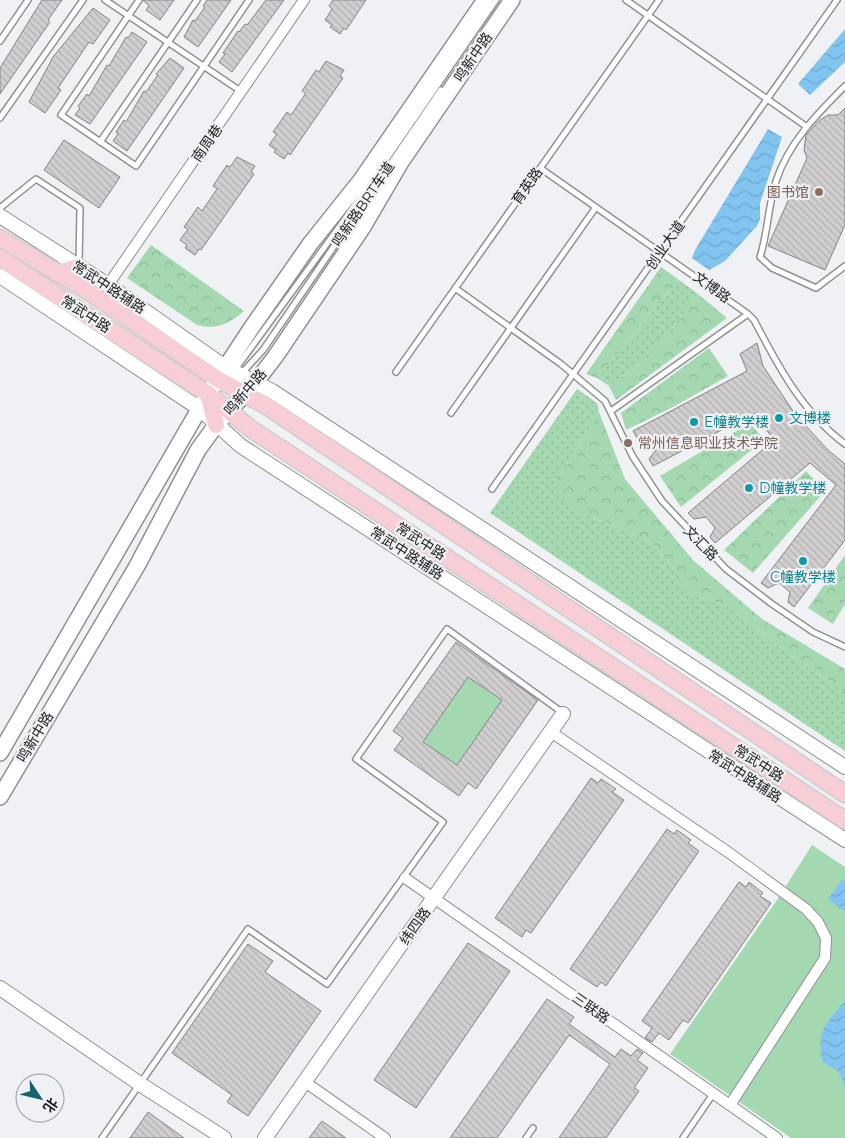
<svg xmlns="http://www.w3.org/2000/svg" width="845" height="1138" font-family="Montserrat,'Noto Sans SC',sans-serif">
  <defs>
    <pattern id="grass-dots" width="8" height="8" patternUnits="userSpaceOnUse" patternTransform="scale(1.25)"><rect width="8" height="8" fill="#a4d8b1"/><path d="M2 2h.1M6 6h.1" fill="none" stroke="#8db998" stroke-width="1.8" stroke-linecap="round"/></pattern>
    <pattern id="forest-crowns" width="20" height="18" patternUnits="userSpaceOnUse" patternTransform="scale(1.25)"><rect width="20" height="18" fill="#a4d8b1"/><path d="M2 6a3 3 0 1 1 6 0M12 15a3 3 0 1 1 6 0" fill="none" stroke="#8db998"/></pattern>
    <pattern id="water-waves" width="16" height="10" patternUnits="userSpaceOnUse" patternTransform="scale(1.25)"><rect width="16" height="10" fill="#81c4ef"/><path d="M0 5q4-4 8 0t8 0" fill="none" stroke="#6fa8cc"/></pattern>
    <pattern id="building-back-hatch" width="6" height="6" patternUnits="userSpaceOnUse" patternTransform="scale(1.25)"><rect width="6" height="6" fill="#d1cecf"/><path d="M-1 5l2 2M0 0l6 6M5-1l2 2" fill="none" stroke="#b3b0b1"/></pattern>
  </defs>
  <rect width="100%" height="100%" fill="#f0f1f4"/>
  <path fill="url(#grass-dots)" d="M679 280 698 294 650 357 609 386 597 378Z
    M577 389 597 403 599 412 559 477 594 518 652 543 676 571 689 594 727 606 782 649 845 692V751L490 513Z"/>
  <path fill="url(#forest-crowns)" d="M151 245 244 311C229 324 216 330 197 325L127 278Z
    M661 267 679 280 597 378 586 374Z
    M698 294 727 318 616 400 609 386 650 357Z
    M709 348 728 376 673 407 626 430 621 413Z
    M599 412 625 479 693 560 762 619 845 669V692L782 649 727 606 689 594 676 571 652 543 569 507 556 493 559 477Z
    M750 423 764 440 681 507 660 476Z
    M806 471 825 491 753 573 724 550Z
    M845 555V604L833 624 808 608Z"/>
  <path fill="#a4d8b1" d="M468 677 502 700 457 765 423 742Z
    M812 845 845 867V1138H791L670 1054 777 900Z"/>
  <path fill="url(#water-waves)" d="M845 29V62L810 95 798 84Z
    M768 129 782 137 760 203V219L757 226 725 261 709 270 692 258 695 250Z
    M842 880 845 882V912L828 899Z
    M845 1001V1087L839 1072 822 1061C817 1029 825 1025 845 1001Z"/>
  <path fill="url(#building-back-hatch)" stroke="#858283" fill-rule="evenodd" d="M42 0H62L48 20 50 22 0 94V68Z
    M143 0H174L160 20 146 10 149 6Z
    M207 0H231L198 47 184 37 193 20 195 21 205 7 203 6Z
    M266 0H284L232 72 219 62 225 54 223 53 238 31 239 32 245 24 247 25Z
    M333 0H366L346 30 344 28 340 34 330 27 332 25 325 20 332 9 329 6Z
    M93 8 110 20 93 44 89 42 58 88 61 90 45 113 29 102 53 57Z
    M132 32 147 42 90 124 75 115 80 108 78 106 87 94 89 96 107 65 109 66 126 37 128 38Z
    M170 58 184 68 127 151 113 141 118 134 116 132 124 120 126 122 144 91 146 92 158 75 156 74Z
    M326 61 344 70 340 76 343 78 290 155 288 153 284 159 274 152 276 150 269 145 277 134 273 132 287 112 291 115 306 93 302 91 316 70 319 72Z
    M845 108V225L825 270 768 246 807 158 804 150 806 135 820 120 828 115H838Z
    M64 140 120 177 99 208 44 170Z
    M237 157 255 166 251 172 254 174 201 250 199 249 195 255 185 248 187 245 180 240 188 229 184 227 198 207 202 211 217 189 213 186 227 165 230 167Z
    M757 343 763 366 795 414 828 450 845 464V540L794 607 788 602 790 592 779 583 768 588 761 583 836 485 810 463 715 543 710 537 715 528 706 517 694 519 688 513 774 440 754 413 653 466 649 459 656 450 649 438H637L633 431 747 371 740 354Z
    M456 642 538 700 476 789 468 783 459 796 394 750 403 738 393 731ZM468 677 502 700 457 765 423 742Z
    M591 778 598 783 601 779 616 789 612 792 624 800 531 933 526 930 522 937 495 918Z
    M667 829 674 834 677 830 691 840 688 843 699 851 606 986 601 982 597 987 570 969Z
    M739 882 746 887 749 882 763 893 760 896 771 903 688 1023 683 1020 669 1040 659 1033 652 1042 645 1038 652 1028 642 1021Z
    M468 943 510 971 416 1108 374 1080Z
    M248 944 273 961 265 972 321 1011 248 1116 227 1102 232 1095 172 1053Z
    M547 999 574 1017 569 1024 615 1057 621 1049 631 1056 637 1049 643 1053 637 1060 648 1068 634 1088 639 1091 606 1138H559L610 1064 569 1035 497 1138H450Z
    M148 1112 184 1138H130Z
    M322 1121 346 1138H309Z"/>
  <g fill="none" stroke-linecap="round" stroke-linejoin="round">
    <g stroke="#8f9193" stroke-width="8">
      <path id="service" d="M105 0 242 92
        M139 0 61 115 136 166 249 0
        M626 0 807 127
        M0 41 28 0
        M845 86C817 114 789 142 776 181 768 206 768 232 760 257L772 268 816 288 845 266
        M0 118 83 0
        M100 142 197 0
        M540 168 748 314 754 320C778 366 802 412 845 444
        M0 208 36 179 80 208 79 264
        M455 288 561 364 605 401 633 457 662 501 726 569 772 604 813 632 845 647
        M234 371 345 219 496 0
        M396 372 659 0
        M242 373 263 350 441 90
        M611 411 748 314
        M451 413 596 207
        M492 489 837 0
        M102 1138 248 929 327 984 443 822 356 759 447 629 563 713
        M526 1138 533 1128
        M683 1138 713 1094"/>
    </g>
    <g stroke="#8f9193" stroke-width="12">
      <path id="minor" d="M108 285 304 0
        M551 732 728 852 806 909 818 922 826 938 825 958 730 1105
        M405 878 777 1138
        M305 1082 385 1138"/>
    </g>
    <g stroke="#8f9193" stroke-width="16">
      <path id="tertiary" d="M0 216 108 285 225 367 272 391 845 767
        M0 276 200 409 241 446 845 840
        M0 988 140 1084 224 1138
        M265 1138 563 714"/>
    </g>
    <g stroke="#8f9193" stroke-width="18">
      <path id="secondary" d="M0 753 208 394 250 330 310 244 361 180 485 0
        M0 797 137 566 198 450 216 425 255 383 275 357 363 227 401 162 512 0"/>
    </g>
    <g stroke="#cdcdce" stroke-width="19">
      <path id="primary" d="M0 238 89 292 219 380 265 405 845 794
        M0 258 208 394 251 429 845 820
        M57 273 79 267 89 292
        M208 394 216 425"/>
    </g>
    <use href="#service" stroke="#fff" stroke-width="5"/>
    <use href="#minor" stroke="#fff" stroke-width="10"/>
    <use href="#tertiary" stroke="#fff" stroke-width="14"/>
    <use href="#secondary" stroke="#fff" stroke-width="15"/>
    <use href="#primary" stroke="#f8ced6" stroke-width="16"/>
  </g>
  <g fill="#8d6e63" stroke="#f0f1f4" stroke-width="2">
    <circle cx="819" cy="192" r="5"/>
    <circle cx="628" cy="443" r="5"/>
  </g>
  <g fill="#0f9aa8" stroke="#f0f1f4" stroke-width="2">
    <circle cx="779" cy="418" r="5"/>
    <circle cx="694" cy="422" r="5"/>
    <circle cx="749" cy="488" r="5"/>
    <circle cx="803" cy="561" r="5"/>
  </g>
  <g text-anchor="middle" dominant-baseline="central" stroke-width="4.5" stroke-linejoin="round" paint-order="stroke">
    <g font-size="14" fill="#1c1d1e" stroke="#f0f1f4">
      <text transform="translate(473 57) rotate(-56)">鸣新中路</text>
      <text transform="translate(207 143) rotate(-55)">南周巷</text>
      <text transform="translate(527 186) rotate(-55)">育英路</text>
      <text transform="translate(363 204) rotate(-56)">鸣新路BRT车道</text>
      <text transform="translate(665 245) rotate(-55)">创业大道</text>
      <text transform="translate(109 287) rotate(33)">常武中路辅路</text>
      <text transform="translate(712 287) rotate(36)">文博路</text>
      <text transform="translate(86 314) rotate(33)">常武中路</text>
      <text transform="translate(245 392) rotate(-49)">鸣新中路</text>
      <text transform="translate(421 541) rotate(33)">常武中路</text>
      <text transform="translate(701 543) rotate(46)">文汇路</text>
      <text transform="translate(407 553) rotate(33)">常武中路辅路</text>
      <text transform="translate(35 737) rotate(-59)">鸣新中路</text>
      <text transform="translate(759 763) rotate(33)">常武中路</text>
      <text transform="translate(745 776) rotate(33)">常武中路辅路</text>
      <text transform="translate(415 926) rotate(-55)">纬四路</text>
      <text transform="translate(591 1008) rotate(35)">三联路</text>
    </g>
    <g font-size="14" fill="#785e54" stroke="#f0f1f4" text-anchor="end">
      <text x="809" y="192">图书馆</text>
      <text x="638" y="443" text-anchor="start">常州信息职业技术学院</text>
    </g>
    <g font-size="14" fill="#0d838f" stroke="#f0f1f4" text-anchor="start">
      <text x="789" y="418">文博楼</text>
      <text x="704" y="422">E幢教学楼</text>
      <text x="759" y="488">D幢教学楼</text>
      <text x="803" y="577" text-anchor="middle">C幢教学楼</text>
    </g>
  </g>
  <g transform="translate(40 1098) rotate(125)"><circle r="24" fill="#f0f1f4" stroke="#9b9c9e"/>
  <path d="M0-4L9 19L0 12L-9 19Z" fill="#15646b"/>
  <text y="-8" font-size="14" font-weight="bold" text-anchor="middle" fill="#1c1d1e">北</text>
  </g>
</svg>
